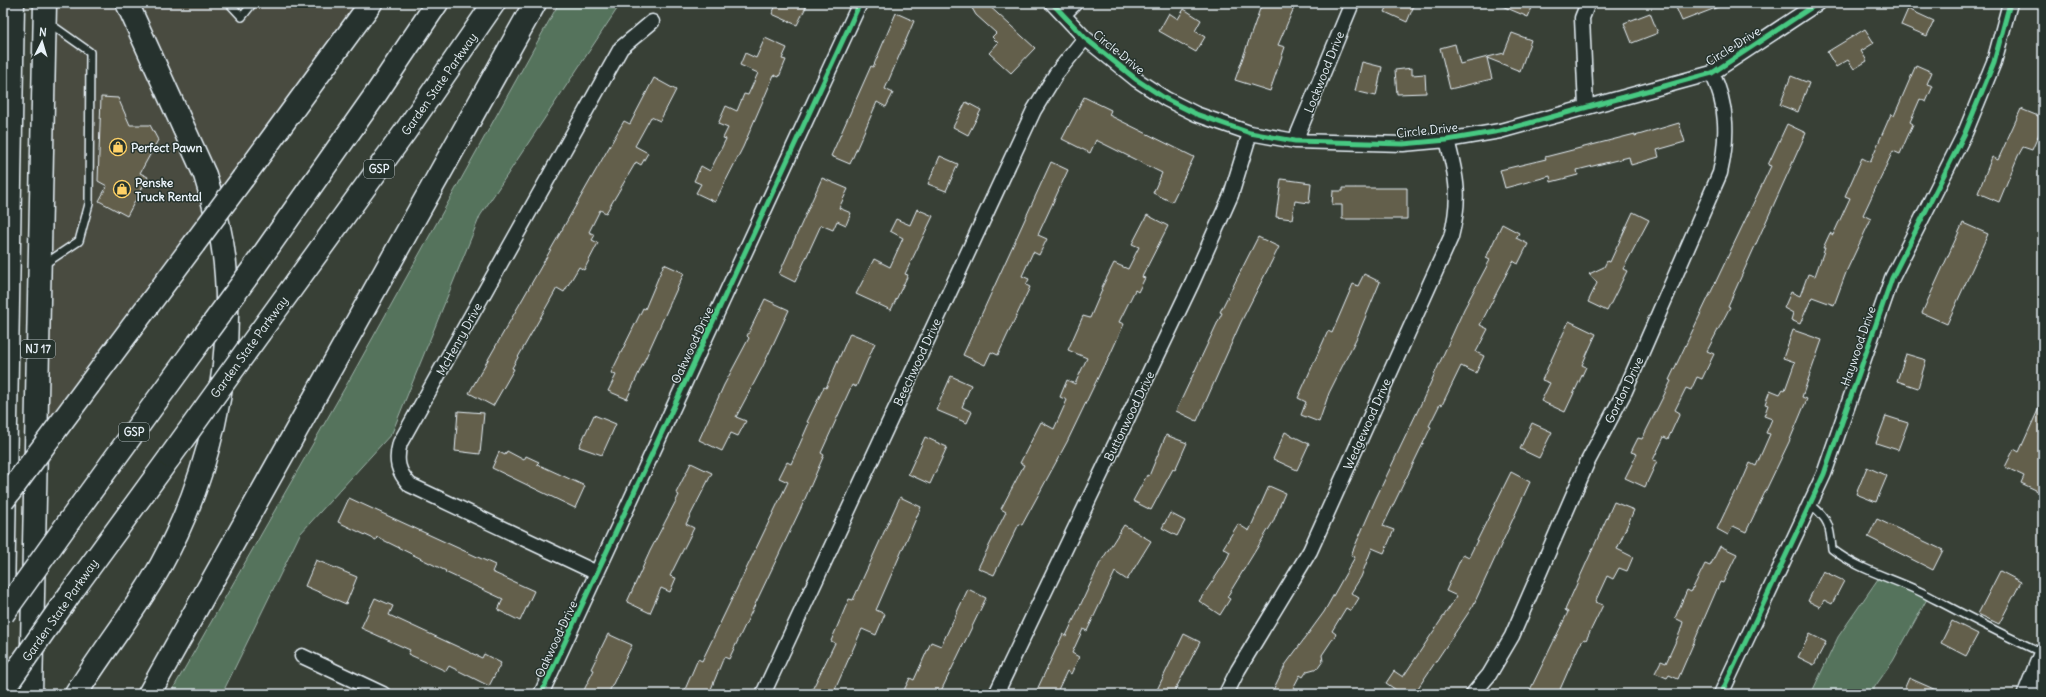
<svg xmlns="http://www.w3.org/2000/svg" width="2046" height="697" font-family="Delius,sans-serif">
  <rect width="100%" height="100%" fill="#384036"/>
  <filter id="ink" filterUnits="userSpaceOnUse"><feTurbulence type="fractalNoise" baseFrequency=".025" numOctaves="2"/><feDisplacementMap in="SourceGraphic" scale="8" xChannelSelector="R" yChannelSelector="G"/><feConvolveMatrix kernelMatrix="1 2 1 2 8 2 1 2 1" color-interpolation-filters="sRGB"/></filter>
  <g filter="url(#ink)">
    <path fill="#484c41" d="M45 3H371L37 441Z"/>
    <path fill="#54735b" stroke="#9eb2aa" d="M559 3H621L480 216 392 433 300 534 222 694H170L351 377Z
      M1880 576 1927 599 1893 661 1874 688V694H1811L1838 637Z"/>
    <path fill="#635e4c" stroke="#e8f1f8" d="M777 3H808L797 25 772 14Z
      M969 3H986L1035 48 1011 73 989 53 998 43 992 37 996 33 976 15Z
      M1262 3H1296L1278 45 1285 47 1270 91 1235 80Z
      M1389 3H1415L1407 22 1385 12Z
      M1495 3H1534L1528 17Z
      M1674 3H1726V4L1682 21Z
      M1184 9 1201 20 1195 31 1205 37 1196 52 1159 31 1169 13 1178 19Z
      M1908 9 1934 21 1927 36 1901 25Z
      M896 13 914 21 885 89 893 93 886 107 877 102 850 164 831 156 871 66 873 67Z
      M1650 13 1658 33 1632 43 1624 23Z
      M1865 29 1874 43 1861 51 1867 61 1854 69 1848 60 1836 67 1827 52Z
      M1512 33 1531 40 1520 71 1487 58 1492 79 1450 89 1440 48 1455 44 1460 64 1504 53Z
      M765 38 787 48 782 59 786 60 779 77 774 75 743 147 715 202 696 193 701 184 694 181 701 166 710 171 726 139 723 138 728 128 718 124 726 106 737 111 744 94 748 95 758 73 740 65 745 53 756 58Z
      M1362 62 1382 67 1376 96 1355 91Z
      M1916 65 1932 72 1927 84 1933 86 1926 102 1920 99 1910 122 1913 124 1900 154 1893 151 1863 215 1871 219 1847 270 1834 305 1812 297 1800 324 1791 320 1793 313 1784 308 1791 292 1800 296 1808 274 1815 276 1825 248H1823L1830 233 1833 235 1850 198 1845 196 1862 158 1870 162 1891 114 1894 116Z
      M1412 68V75L1425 74 1426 93 1397 94 1395 70Z
      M1791 76 1809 83 1798 112 1780 105Z
      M654 78 676 90 660 121 651 117 635 146 648 153 641 165 636 162 606 213 600 210 589 232 595 235 592 240 598 243 584 270 579 267 564 292 557 288 512 368 514 369 493 406 469 393 624 121 630 124Z
      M101 97 118 98 130 125H150L158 140 140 173 148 177 127 216 99 201 107 186 98 181Z
      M1084 97 1111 110 1109 115 1194 157 1172 202 1153 193 1162 173 1096 140 1090 153 1062 139Z
      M966 102 981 110 968 135 953 127Z
      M2021 109 2043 118V125L2032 150 2023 147 2018 156 1999 202 1978 193 1992 157 1998 160Z
      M1679 123 1685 142 1657 150 1659 157 1631 165 1629 157 1577 170 1578 175 1551 182 1550 176 1505 188 1500 170 1546 159 1545 157 1635 134V136Z
      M1787 124 1806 133 1728 306 1730 307 1707 351 1714 354 1702 379 1697 377 1691 390 1686 388 1675 410 1680 413 1668 439 1664 437 1653 460 1657 461 1645 487 1625 478 1637 454 1631 452 1638 438 1642 439 1671 381 1669 380 1771 166 1768 165Z
      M940 156 958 164 946 191 928 184Z
      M1051 162 1068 170 1038 235 1047 239 1039 255 1033 252 1022 276 1029 279 1026 285 1030 287 998 355 991 352 985 365 963 355Z
      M822 178 848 189 839 208 851 213 846 225 837 221 833 230 821 225 795 282 779 274Z
      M1281 179 1311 183 1309 203 1295 201 1292 219 1276 217Z
      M1343 188H1407V219H1342V205H1332L1333 191H1343Z
      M917 209 933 216 905 274 908 275 891 310 856 294 874 259 890 267 903 238 890 231 896 219 910 225Z
      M1633 212 1649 220 1623 269 1627 271 1607 311 1588 302 1597 283 1589 274 1604 267 1607 261 1610 262Z
      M1147 215 1168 226 1142 277 1145 278 1138 292 1135 290 1119 322 1124 324 1105 366 1104 365 1067 442 1022 525 1019 524 994 575 978 568 1006 512 1001 509 1024 465 1020 463 1041 422 1054 429 1067 400 1060 397 1067 380 1075 384 1087 358 1068 350 1083 316 1090 318 1102 290 1101 289 1114 263 1128 269 1139 247 1132 244Z
      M1963 223 1988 234 1947 324 1922 313Z
      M1502 224 1519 233 1516 238 1528 244 1518 264 1513 261 1480 325 1488 329 1476 352 1484 356 1476 373 1461 366 1442 405 1440 404 1429 426 1431 427 1383 526 1394 530 1384 553 1372 548 1361 577 1351 593 1359 598 1351 611 1346 608 1332 631 1336 634 1322 655 1323 661 1318 668 1307 671 1303 677 1300 675 1290 694H1271L1286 664 1324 612 1355 557 1351 555 1376 498 1420 406 1464 309 1490 260 1486 258Z
      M1258 237 1279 247 1241 322 1197 421 1176 411 1222 313 1220 312Z
      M664 264 684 273 627 399 608 391 616 375 611 373 643 308 645 309Z
      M1364 274 1380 282 1358 335 1329 393 1319 422 1301 415 1306 402 1298 398 1328 331 1332 333 1353 284 1358 286Z
      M765 299 789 310 763 366 736 417 746 421 738 436 731 433 722 451 699 440 724 385 749 338 747 336Z
      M1569 321 1596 334 1582 365 1586 367 1565 412 1541 401 1550 383 1542 380Z
      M1793 330 1822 340 1802 397 1807 399 1789 442 1746 532 1733 526 1728 535 1717 529 1735 491 1737 493 1750 463 1756 466 1770 434 1766 433 1772 419 1764 416 1768 405 1765 404 1770 390 1780 394 1783 389 1785 390 1795 362 1783 358Z
      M850 333 875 343 856 387 852 385 821 453 824 455 801 508 729 659 724 657 709 694H683L698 659 702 661 788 482 779 478 787 462 791 464 809 423 807 422 824 387 826 388Z
      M1906 354 1926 360 1918 388 1897 381Z
      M951 376 971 385 962 407 972 412 967 423 936 410Z
      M2043 399V481L2038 491 2021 483 2024 476 2005 467 2014 449 2019 452Z
      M458 411 484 413 480 454 455 451Z
      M594 415 616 424 602 455 579 447Z
      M1886 416 1908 423 1898 450 1876 443Z
      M1532 423 1552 432 1539 458 1520 449Z
      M1285 432 1309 444 1297 470 1273 459Z
      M1166 435 1187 443 1175 470 1173 469 1151 510 1133 501 1147 475 1149 476Z
      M925 437 947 447 930 484 908 474Z
      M507 451 524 460 526 456 539 462 537 464 585 486 575 508 492 468 499 452 505 455Z
      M691 463 712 473 686 524 694 528 670 576 676 578 670 592 661 588 650 613 627 602 650 551 679 495 676 493Z
      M1867 467 1887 476 1876 502 1856 494Z
      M1511 472 1530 482 1473 606 1414 694H1402L1386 683 1394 671 1403 677 1457 596 1446 591 1463 554 1469 557Z
      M1269 486 1285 493 1273 522 1227 597 1230 599 1220 615 1199 601 1225 563 1230 552 1223 548 1238 524 1249 531Z
      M900 497 921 507 876 610 885 614 876 635 862 629 833 694H810L835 643 831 641 849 599 853 600Z
      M349 498 495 565 492 572 534 591 520 621 498 610 503 599 445 572 446 571 377 537 376 540 338 522Z
      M1614 502 1634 510 1617 549 1633 557 1627 571 1619 568 1613 579 1607 576 1595 602 1603 605 1586 640 1584 639 1579 646 1558 694H1528L1568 612 1565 610Z
      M1170 513 1185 521 1177 536 1162 528Z
      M1877 519 1943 550 1933 570 1868 537Z
      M1124 525 1151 541 1127 580 1115 572 1087 631 1083 629 1072 653 1079 657 1071 674 1067 671 1056 694H1035L1063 634 1066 636 1100 563Z
      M1720 546 1737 554 1723 583 1720 582 1678 679 1669 675 1667 678 1655 673 1661 661 1666 663 1680 632 1683 622 1675 618 1687 590 1691 592 1705 564 1710 566Z
      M316 560 357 577 346 604 305 586Z
      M1823 571 1844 581 1832 604 1824 600 1820 607 1808 601Z
      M2000 571 2021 582 1999 624 1978 614Z
      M968 589 986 598 940 693 942 694H902L910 678 914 680 931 642 941 646Z
      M375 598 393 606 389 615 482 658 484 654 501 663 489 686 449 666 446 671 408 654 410 650 361 628Z
      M1952 621 1978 634 1966 656 1941 643Z
      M608 634 632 645 608 694H582L594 670 591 669Z
      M1184 634 1200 642 1173 694H1155Z
      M1810 634 1826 642 1814 665 1798 657Z
      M1909 678 1945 694H1902Z"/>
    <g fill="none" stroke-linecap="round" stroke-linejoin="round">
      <g stroke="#e8f1f8" stroke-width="10">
        <path id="lane" d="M229 3 242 17 253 3
          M43 265 79 241 89 204 90 52 49 23
          M1810 504C1829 519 1830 526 1832 549 1858 570 1893 578 1923 593 1963 614 2002 635 2043 653"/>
      </g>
      <g stroke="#e8f1f8" stroke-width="17">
        <path id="street" d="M1052 3 1085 38 1137 80 1166 99 1196 114 1250 133 1295 141 1403 144 1447 140 1500 131 1712 73 1818 3
          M1063 15 1075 3
          M1586 107 1582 18 1588 3
          M1295 141 1352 3
          M597 573 410 485C398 472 395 461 400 443L621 48 652 22
          M302 656 383 694
          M541 694 860 3
          M763 694 1034 110 1056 74 1085 38
          M996 694 1192 283 1231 195 1250 133
          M1226 694 1238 670 1310 551 1451 237C1461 198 1457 178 1447 140
          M1473 694 1489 675 1512 636 1587 463 1625 391 1720 173C1728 138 1728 106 1712 73
          M1721 694 1824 474 1892 278 1965 133 1994 62 2010 3"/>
      </g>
      <g stroke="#e8f1f8" stroke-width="23">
        <path id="secondary" d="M2028 694 2043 656"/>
      </g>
      <g stroke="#e8f1f8" stroke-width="25">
        <path id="highway" d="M243 178 371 3
          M255 266 376 94 437 3
          M260 332 405 132 494 3
          M89 385 194 244
          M70 520 198 344
          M70 594 170 457
          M3 600 13 3
          M31 694 45 3
          M76 694C103 650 136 610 161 565 208 479 233 374 226 276 224 241 215 208 205 175L127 3
          M149 694 535 3"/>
      </g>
      <use href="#lane" stroke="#26332d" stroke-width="7"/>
      <use href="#street" stroke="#26332d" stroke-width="14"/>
      <use href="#secondary" stroke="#26332d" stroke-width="20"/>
      <use href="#highway" stroke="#26332d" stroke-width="22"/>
      <g stroke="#e8f1f8" stroke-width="25" stroke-linecap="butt">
        <path id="highway-bridge" d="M194 244 243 178
          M198 344 255 266
          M170 457 260 332
          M3 501 89 385
          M3 614 70 520
          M3 690 70 594"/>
      </g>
      <use href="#highway-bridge" stroke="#26332d" stroke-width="22"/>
      <g stroke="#26332d" stroke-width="8">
        <path id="cycleway" d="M1052 3 1085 38 1137 80 1166 99 1196 114 1250 133 1295 141 1403 144 1447 140 1500 131 1712 73 1818 3
          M541 694 860 3
          M1721 694 1824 474 1892 278 1965 133 1994 62 2010 3"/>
      </g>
      <use href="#cycleway" stroke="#46c982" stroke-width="5"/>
    </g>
  </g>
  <defs>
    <g id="shop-ring" transform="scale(0.9)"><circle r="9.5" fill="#26332d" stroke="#ffd166" stroke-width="1.5"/><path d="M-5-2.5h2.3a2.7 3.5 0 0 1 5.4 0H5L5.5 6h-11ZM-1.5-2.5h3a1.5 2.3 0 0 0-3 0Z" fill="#ffd166"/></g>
  </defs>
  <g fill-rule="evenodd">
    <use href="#shop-ring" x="118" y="147"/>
    <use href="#shop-ring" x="122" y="189"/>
  </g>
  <g text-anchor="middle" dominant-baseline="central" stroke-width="3" stroke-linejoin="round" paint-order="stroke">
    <g fill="#26332d" stroke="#aeb8bb" stroke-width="1">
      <rect x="364" y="160" width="30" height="18" rx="3"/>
      <rect x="21" y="340" width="34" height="18" rx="3"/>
      <rect x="119" y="423" width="30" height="18" rx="3"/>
    </g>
    <g font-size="11" font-weight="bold" fill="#e8f1f8">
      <text x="379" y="169">GSP</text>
      <text x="38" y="349">NJ 17</text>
      <text x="134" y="432">GSP</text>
    </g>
    <g font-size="12" fill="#e8f1f8" stroke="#26332d">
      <text transform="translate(1733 46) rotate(-32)">Circle Drive</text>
      <text transform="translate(1119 52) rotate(39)">Circle Drive</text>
      <text transform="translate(1324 72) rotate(-68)">Lockwood Drive</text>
      <text transform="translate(439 84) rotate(-55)">Garden State Parkway</text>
      <text transform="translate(1427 130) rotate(-6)">Circle Drive</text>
      <text transform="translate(459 339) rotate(-61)">McHenry Drive</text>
      <text transform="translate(692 345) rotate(-65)">Oakwood Drive</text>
      <text transform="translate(1858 346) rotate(-71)">Haywood Drive</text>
      <text transform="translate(249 347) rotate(-54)">Garden State Parkway</text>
      <text transform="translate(917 362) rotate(-65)">Beechwood Drive</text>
      <text transform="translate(1624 390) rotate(-64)">Gordon Drive</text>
      <text transform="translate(1129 416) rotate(-64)">Buttonwood Drive</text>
      <text transform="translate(1367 424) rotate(-66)">Wedgewood Drive</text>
      <text transform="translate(60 610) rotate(-55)">Garden State Parkway</text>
      <text transform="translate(556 639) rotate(-65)">Oakwood Drive</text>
    </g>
    <g font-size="12" font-weight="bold" fill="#e8f1f8" stroke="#26332d" text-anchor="start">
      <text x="131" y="147">Perfect Pawn</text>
      <text x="135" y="182">Penske<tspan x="135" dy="14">Truck Rental</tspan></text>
    </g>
  </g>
  <rect width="2046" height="697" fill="none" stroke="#26332d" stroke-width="16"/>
  <rect x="8" y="8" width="2030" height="681" fill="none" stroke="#e8f1f8" stroke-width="1.5" filter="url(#ink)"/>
  <g transform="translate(42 42) rotate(5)" stroke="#26332d" stroke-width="3" paint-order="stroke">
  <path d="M0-3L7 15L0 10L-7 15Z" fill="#e8f1f8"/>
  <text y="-6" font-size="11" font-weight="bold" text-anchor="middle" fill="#e8f1f8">N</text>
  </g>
</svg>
